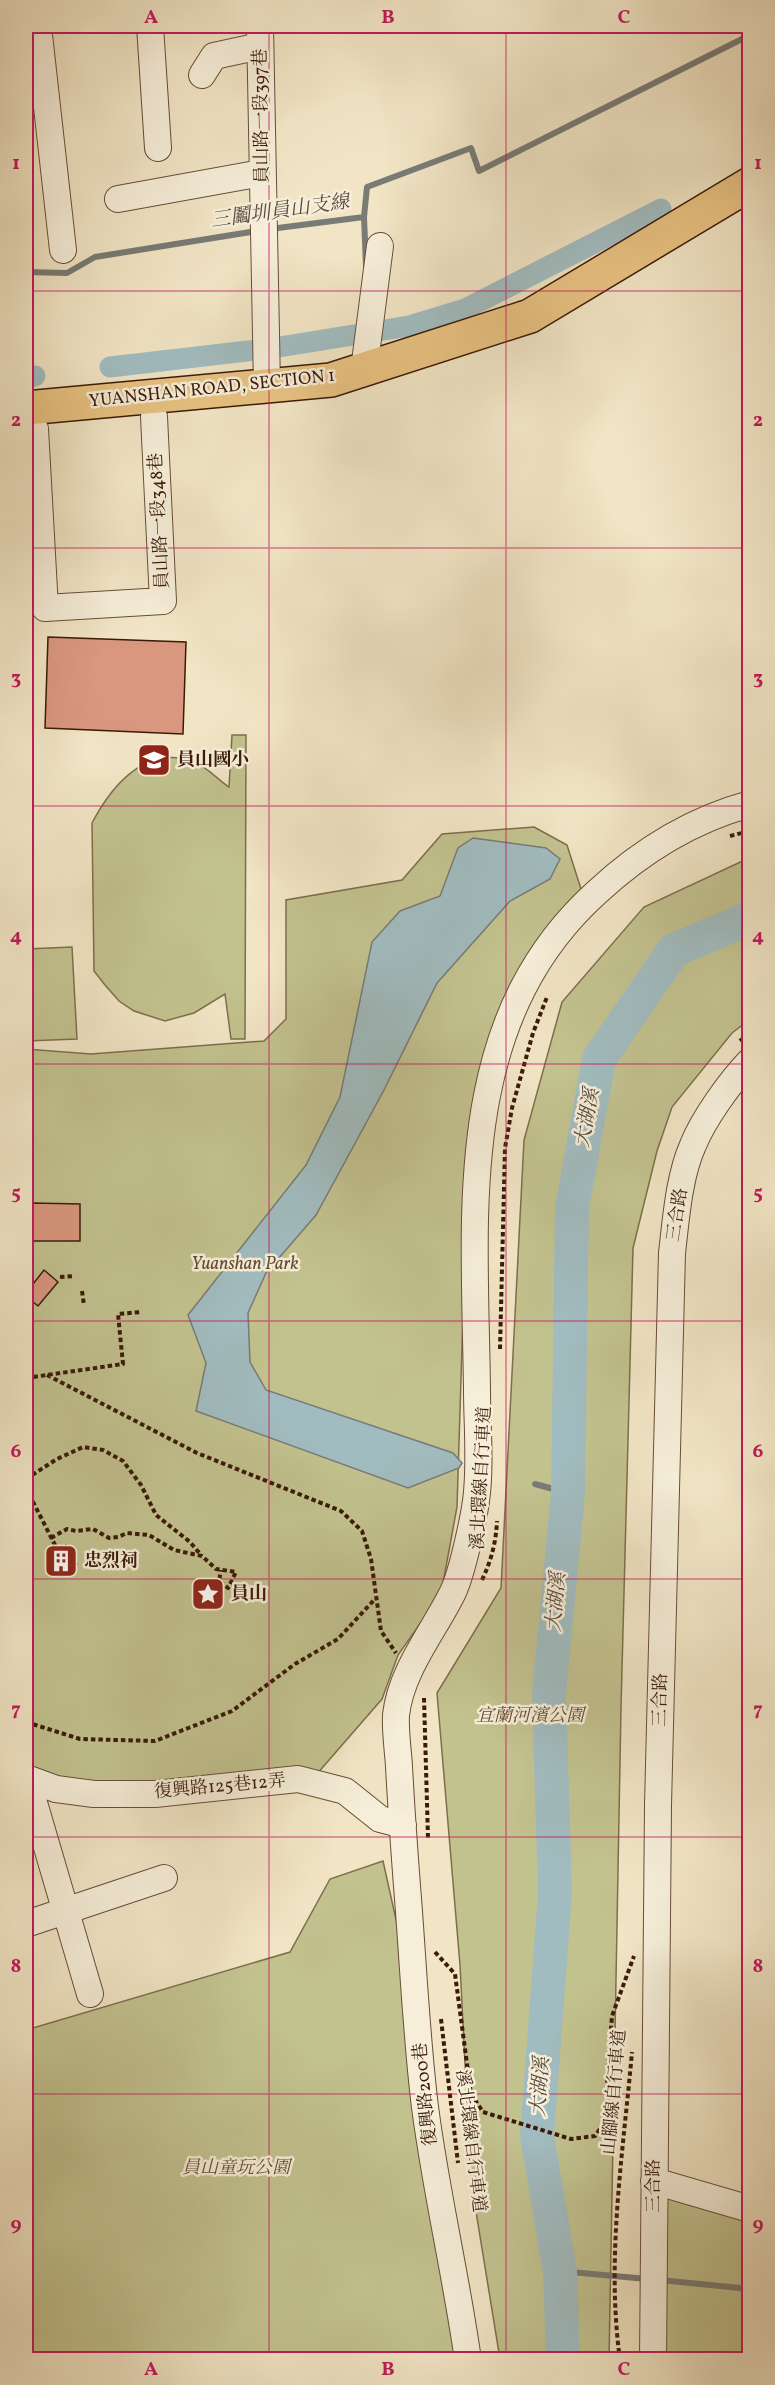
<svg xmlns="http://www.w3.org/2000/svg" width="775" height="2385" font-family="Vollkorn,'Noto Serif TC',serif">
  <rect width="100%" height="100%" fill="#f1e5c5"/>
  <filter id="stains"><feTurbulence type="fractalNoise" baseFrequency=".00333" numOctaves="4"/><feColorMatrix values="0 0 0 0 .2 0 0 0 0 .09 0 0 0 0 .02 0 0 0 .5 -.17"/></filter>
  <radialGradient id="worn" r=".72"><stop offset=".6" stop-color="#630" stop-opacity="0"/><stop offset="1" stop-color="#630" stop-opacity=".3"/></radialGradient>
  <path fill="#c2c28f" stroke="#7e6e4c" stroke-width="1.5" d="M232 735H246L245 1039H231L225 994 194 1013 165 1021 134 1011 119 1001 105 985 94 971 92 823C111 787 143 747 190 760 204 764 217 779 229 787Z
    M534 827 567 845 582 892 531 952 468 1156 457 1507 441 1594 398 1655 382 1699 316 1775 98 1788 26 1771V1049L91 1054 264 1041 286 1019V900L402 880 442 834Z
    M749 858V1020L732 1033 672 1107 657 1151 633 1248 621 1708 609 2359H500L471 2181 460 1965 437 1693 501 1588 524 1140 562 1002 644 907Z
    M72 947 77 1039 26 1041V949Z
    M383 1861 397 1924 456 2359 26 2360V2030L290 1952 330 1879Z
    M656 2183 749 2212V2359H662Z"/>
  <path fill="#a1bcc0" stroke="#787b76" stroke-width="1.5" d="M473 838 546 848 560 859 550 879 510 901 437 983 384 1090 316 1215 266 1273 248 1313 250 1362 266 1390 453 1453 462 1463 459 1468 408 1488 196 1411 206 1363 188 1315 306 1165 340 1097 372 942 400 911 440 896 458 848Z"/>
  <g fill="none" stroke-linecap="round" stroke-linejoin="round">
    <path stroke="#787b76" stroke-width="6" d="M364 217 366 266
      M270 229 364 217 367 187 471 148 479 171 750 35
      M26 272 67 273 95 257 257 231
      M535 1484 568 1493
      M560 2271 647 2279
      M660 2280 750 2289"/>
    <path stroke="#a1bcc0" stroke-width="21" d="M110 367 273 348 409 326 465 309 661 209
      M26 377 35 376"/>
    <path stroke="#a1bcc0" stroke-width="34" d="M563 2360 560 2271 537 2136 555 1893 549 1693 568 1493 572 1208 599 1059 674 950 750 918"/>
  </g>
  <path fill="#da9780" stroke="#3a1a08" stroke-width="1.5" d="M48 637 186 642 183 734 45 728Z
    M33 1203 80 1204V1241H33V1227H29V1212H33Z
    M44 1270 58 1282 38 1306 26 1296V1293Z
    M66 1545 77 1564 56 1576 46 1557Z"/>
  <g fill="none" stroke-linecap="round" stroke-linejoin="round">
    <g stroke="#684d37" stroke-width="28">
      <path id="minor" d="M38 26 63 250
        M150 26 158 148
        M260 26 267 386
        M202 75 214 56 260 46
        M118 199 262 173
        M364 370 380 246
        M35 429 45 608 163 601 154 417
        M26 1778 56 1789 94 1794H155L298 1779 345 1791 380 1819 403 1825
        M27 1779 90 1994
        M26 1924 164 1878
        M654 2181 750 2209
        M468 2360C456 2275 436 2192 425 2107 416 2034 413 1959 407 1886 404 1846 401 1806 399 1766 398 1750 395 1731 396 1715 401 1670 434 1631 453 1592 462 1573 473 1522 476 1501 481 1465 477 1426 477 1390 475 1215 453 1023 596 893 640 852 691 820 750 804
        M653 2360 658 1805 672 1253C676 1219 679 1176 693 1145 704 1118 730 1082 750 1061"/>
    </g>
    <g stroke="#3a1a08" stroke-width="36">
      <path id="major" d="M26 408 331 380 530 316 750 184"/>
    </g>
    <path stroke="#3a1a08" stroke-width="4" stroke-dasharray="4.5 3" stroke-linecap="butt" d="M730 836 750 831
      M740 1041 750 1032
      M26 1222C31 1248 36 1259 26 1284
      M60 1277 74 1276
      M82 1291 84 1305
      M26 1335 30 1359 26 1371
      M500 1349 505 1148 512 1108 533 1033 547 997
      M47 1375 197 1453 341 1511 362 1531 371 1559 381 1631 396 1653
      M26 1378 123 1364 118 1314 142 1312
      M26 1479 57 1459 83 1447 103 1450 123 1461 141 1485 156 1515 190 1542 201 1555
      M26 1488 56 1547
      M51 1538 67 1529 76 1531 93 1529 109 1538 118 1537 127 1533 149 1535 174 1550 202 1556 216 1569 236 1572 228 1588 219 1581 221 1570
      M482 1580C491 1561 496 1543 497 1521
      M424 1698 428 1838
      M26 1722 80 1739 155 1741 232 1711 295 1664 338 1639 375 1599
      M435 1952 455 1974 471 2094 483 2112 571 2139 595 2136 604 2123 612 2016 634 1956
      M441 2019 458 2163
      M620 2360C606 2258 623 2154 632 2052"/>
    <use href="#minor" stroke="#f6eed9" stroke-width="26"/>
    <use href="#major" stroke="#e8c282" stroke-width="33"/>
  </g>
  <path fill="none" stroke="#c2185b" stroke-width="1.5" stroke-opacity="0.55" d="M269 26V2360M506 26V2360M26 291H750M26 548H750M26 806H750M26 1064H750M26 1321H750M26 1579H750M26 1837H750M26 2094H750"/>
  <defs>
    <g id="school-square" transform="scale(1.725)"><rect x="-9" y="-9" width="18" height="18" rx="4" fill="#8f2418" stroke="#f6eed9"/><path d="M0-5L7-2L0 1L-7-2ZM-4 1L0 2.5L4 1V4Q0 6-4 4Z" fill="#fff"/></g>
    <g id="building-square" transform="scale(1.725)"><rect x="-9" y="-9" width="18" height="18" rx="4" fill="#8f2418" stroke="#f6eed9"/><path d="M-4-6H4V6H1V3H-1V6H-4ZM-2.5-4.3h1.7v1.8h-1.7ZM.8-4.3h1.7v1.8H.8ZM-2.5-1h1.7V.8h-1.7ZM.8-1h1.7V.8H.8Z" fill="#fff"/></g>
    <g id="sight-square" transform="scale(1.725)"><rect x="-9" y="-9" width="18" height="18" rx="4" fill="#8f2418" stroke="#f6eed9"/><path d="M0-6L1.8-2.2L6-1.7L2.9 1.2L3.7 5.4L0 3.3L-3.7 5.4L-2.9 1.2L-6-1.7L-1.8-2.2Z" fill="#fff"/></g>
  </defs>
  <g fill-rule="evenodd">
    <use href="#school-square" x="154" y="760"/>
    <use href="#building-square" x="61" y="1561"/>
    <use href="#sight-square" x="208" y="1594"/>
  </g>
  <g text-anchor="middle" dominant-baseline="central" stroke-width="5" stroke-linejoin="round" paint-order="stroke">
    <g font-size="18" fill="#3a1a08" stroke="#f6eed9">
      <text transform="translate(262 116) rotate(-91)">員山路一段397巷</text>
      <text transform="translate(212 389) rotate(-6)">YUANSHAN ROAD, SECTION 1</text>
      <text transform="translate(160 521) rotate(-93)">員山路一段348巷</text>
      <text transform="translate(678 1215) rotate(-81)">三合路</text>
      <text transform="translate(482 1478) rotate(-87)">溪北環線自行車道</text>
      <text transform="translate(661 1700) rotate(-89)">三合路</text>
      <text transform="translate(220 1787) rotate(-5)">復興路125巷12弄</text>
      <text transform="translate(615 2092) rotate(-85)">山腳線自行車道</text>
      <text transform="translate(426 2094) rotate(-96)">復興路200巷</text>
      <text transform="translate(470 2141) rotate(83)">溪北環線自行車道</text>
      <text transform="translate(654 2186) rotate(-90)">三合路</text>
    </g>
    <g font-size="18" font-weight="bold" fill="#3a1a08" stroke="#f6eed9" text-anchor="start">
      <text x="177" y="760">員山國小</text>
      <text x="84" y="1561">忠烈祠</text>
      <text x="231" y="1594">員山</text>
    </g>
    <g font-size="18" font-style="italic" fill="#634c30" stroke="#f6eed9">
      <text x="245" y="1264">Yuanshan Park</text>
      <text x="530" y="1716">宜蘭河濱公園</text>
      <text x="236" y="2168">員山童玩公園</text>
    </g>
    <g font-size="20" font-style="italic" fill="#594b3f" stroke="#f6eed9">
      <text transform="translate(280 212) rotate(-8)">三鬮圳員山支線</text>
      <text transform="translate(588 1118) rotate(-80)">大湖溪</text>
      <text transform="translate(557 1602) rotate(-85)">大湖溪</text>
      <text transform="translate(541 2087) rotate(-86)">大湖溪</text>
    </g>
  </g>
  <rect width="775" height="2385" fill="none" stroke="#f1e5c5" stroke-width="66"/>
  <rect x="33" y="33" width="709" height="2319" fill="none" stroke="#c2185b" stroke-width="2"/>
  <g font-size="20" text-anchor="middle" font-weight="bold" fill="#c2185b">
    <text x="151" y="23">A</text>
    <text x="388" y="23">B</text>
    <text x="624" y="23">C</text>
    <text x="16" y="169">1</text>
    <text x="758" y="169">1</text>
    <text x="16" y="426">2</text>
    <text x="758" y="426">2</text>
    <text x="16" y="684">3</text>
    <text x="758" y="684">3</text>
    <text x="16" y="942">4</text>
    <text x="758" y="942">4</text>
    <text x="16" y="1199">5</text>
    <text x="758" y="1199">5</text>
    <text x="16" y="1457">6</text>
    <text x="758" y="1457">6</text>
    <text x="16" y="1715">7</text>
    <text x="758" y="1715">7</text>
    <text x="16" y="1972">8</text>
    <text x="758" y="1972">8</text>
    <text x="16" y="2230">9</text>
    <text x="758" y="2230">9</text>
    <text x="151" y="2375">A</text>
    <text x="388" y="2375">B</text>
    <text x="624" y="2375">C</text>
  </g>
  <rect width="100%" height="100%" filter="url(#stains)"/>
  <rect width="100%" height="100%" fill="url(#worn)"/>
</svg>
